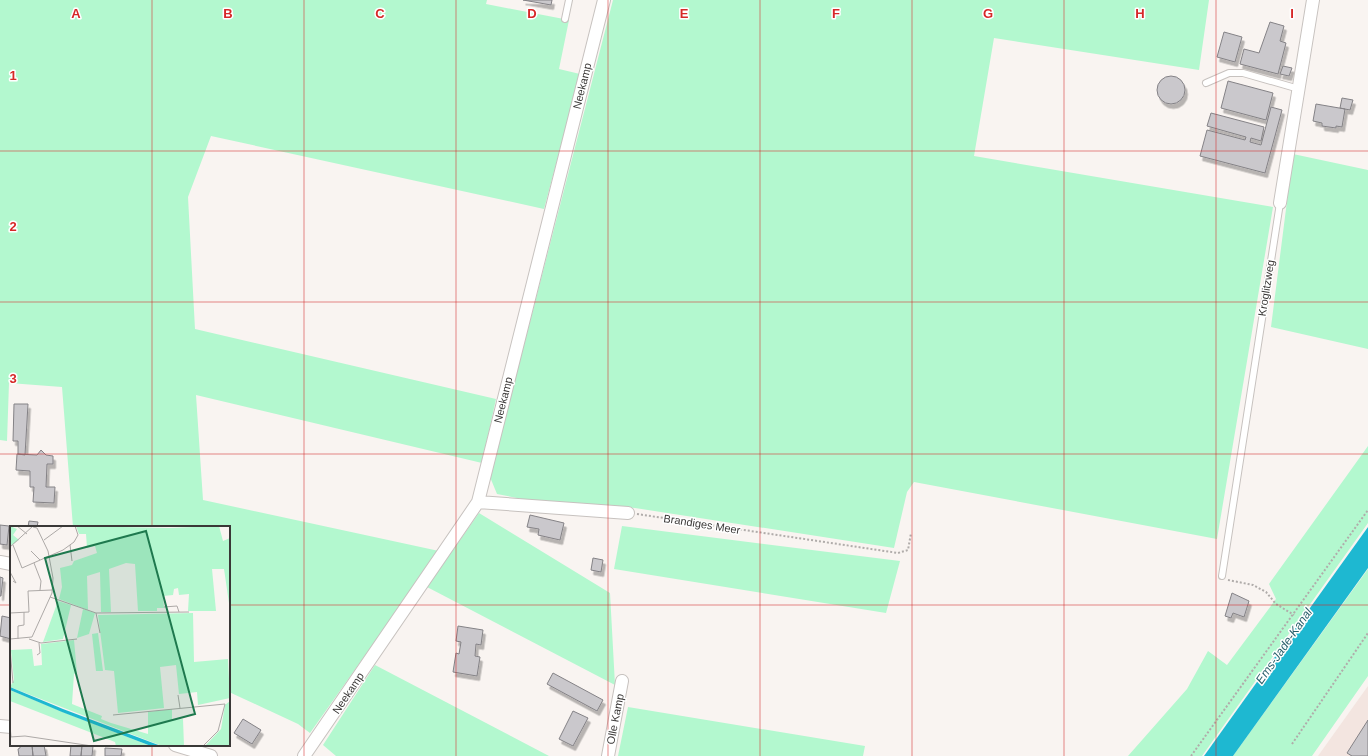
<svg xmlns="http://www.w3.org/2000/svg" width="1368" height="756" font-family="Helvetica,sans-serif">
  <defs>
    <filter id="shadow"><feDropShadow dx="2.5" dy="4.5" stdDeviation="0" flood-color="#0004"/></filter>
  </defs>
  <rect width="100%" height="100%" fill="#f9f4f1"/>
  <path fill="#f3e5e0" d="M1368 686V756H1318Z"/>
  <path fill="#b3f8cf" d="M0 0H487L486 4 569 20 559 69 580 74 544 209 211 136 188 197 195 329 496 399 482 463 196 395 203 500 439 551 310 733 298 724 229 692V527H73L62 387 9 383 7 441 0 440Z
    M613 0H1209L1199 70 994 38 974 156 1273 207 1217 539 914 482 907 492 894 548 635 508 522 499 497 494 490 477Z
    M1293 154 1368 170V349L1271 327Z
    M1368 446V523L1202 756H1128L1187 689 1208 651 1227 665 1276 599 1269 584Z
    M479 513 610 593 615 685 427 587Z
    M622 526 900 561 886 613 614 569Z
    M1368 569V676L1312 756H1233Z
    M375 665 549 756H336L323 745Z
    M628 707 865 746 863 756H618Z"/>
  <path fill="#1eb8d1" d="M1368 527V568L1233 756H1204Z"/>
  <path fill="#cac8cc" stroke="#848286" filter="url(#shadow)" d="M523 0H552L551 5Z
    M1270 22 1284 26 1280 41 1286 43 1278 74 1240 64 1244 49 1259 53Z
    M1224 32 1242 37 1235 62 1217 57Z
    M1283 66 1292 68 1289 76 1280 74Z
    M1157 90a14 14 0 1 1 28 0a14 14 0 1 1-28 0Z
    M1228 81 1273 93 1266 120 1221 108Z
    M1342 98 1353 100 1350 110 1340 108Z
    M1316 104 1345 109 1342 127 1336 126V128L1322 126V123L1313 121Z
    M1271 107 1282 110 1265 173 1200 156 1207 130 1245 140 1246 137 1207 126 1211 113 1264 127 1261 141 1251 138 1250 142 1261 145Z
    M14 404H28L25 455 18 454V441H13Z
    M41 450 46 455 53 456V464H47L46 487H55L54 503 33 502 34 487H30V471L16 470 17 454 37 455Z
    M530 515 564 523 560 540 538 535 539 529 527 527Z
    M29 521 38 522 37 527H28Z
    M0 525 9 526 7 545 0 544Z
    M593 558 603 560 601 572 591 570Z
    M0 577 3 578 1 596H0Z
    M1232 593 1249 601 1244 617 1233 613 1231 618 1225 616Z
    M2 616 11 618V639L0 636Z
    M458 626 483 630 481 645 476 644 475 656 480 657 477 676 453 672 456 653 459 654 461 642 456 641Z
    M553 673 603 700 597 711 547 684Z
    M573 711 588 718 573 746 559 739Z
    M243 719 261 730 252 744 234 733Z
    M1368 720V756H1352L1347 753Z
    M32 745 33 756H19L18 749 20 748V746Z
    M32 745H44L46 756H33Z
    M71 745H82L81 756H70Z
    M82 745 93 746 92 756H81Z
    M105 748 122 749 121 756H105Z"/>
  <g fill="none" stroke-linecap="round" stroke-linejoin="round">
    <g stroke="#c7c2bf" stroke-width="8">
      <path id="lane" d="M565 19 569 0
        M1206 83 1229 73H1243L1299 89
        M1222 576 1280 203"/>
    </g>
    <g stroke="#c7c2bf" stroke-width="14">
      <path id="street" d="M1280 203 1313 0
        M478 502 628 513
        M0 562 11 564
        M0 726 11 727
        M175 745 211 756
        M304 756 478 502 604 0
        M608 756 622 681"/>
    </g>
    <path stroke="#b0acaa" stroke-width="2" stroke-dasharray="2 2" stroke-linecap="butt" d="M637 514 898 553 908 550 911 533
      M1228 580 1253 585 1266 592 1276 604 1294 615
      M1292 744 1368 633
      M1191 756 1368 510"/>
    <use href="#lane" stroke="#fff" stroke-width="6"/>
    <use href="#street" stroke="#fff" stroke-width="12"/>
  </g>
  <path fill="none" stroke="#d62828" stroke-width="1" stroke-opacity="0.55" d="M152 0V527M304 0V756M456 0V756M608 0V756M760 0V756M912 0V756M1064 0V756M1216 0V756M0 151H1368M0 302H1368M0 454H1368M0 605H11M229 605H1368M152 745V756"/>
  <g text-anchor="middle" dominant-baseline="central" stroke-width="3" stroke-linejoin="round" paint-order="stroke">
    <g font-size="11" fill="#3a3837" stroke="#fff">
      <text transform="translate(582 86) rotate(-76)">Neekamp</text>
      <text transform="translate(1266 288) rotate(-81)">Kroglitzweg</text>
      <text transform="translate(503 400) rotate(-76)">Neekamp</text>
      <text transform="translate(702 524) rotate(9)">Brandiges Meer</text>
      <text transform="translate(348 693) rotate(-56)">Neekamp</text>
      <text transform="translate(615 719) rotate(-79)">Olle Kamp</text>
    </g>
    <g font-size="12" font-style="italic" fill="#285f6a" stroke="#fff">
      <text transform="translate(1284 646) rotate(-55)">Ems-Jade-Kanal</text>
    </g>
  </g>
  <g transform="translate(10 526)">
    <rect width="220" height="220" fill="#f9f4f1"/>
    <path d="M0 0 7 3 3 9 9 14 0 20ZM66 0 159 2 209 0 213 15 220 12V84L214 43H202L206 85H178L179 68 169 69 168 62 164 63 163 69 153 70 154 82H147V85H128L125 38 116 37 99 43 101 86H91L90 46 77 50 78 84 49 73 52 61 50 42 62 39 64 35 87 27 85 20 77 22 76 8H69ZM48 75 61 79 53 113 33 116ZM73 83 85 87 79 108 67 112ZM183 87 184 136 218 133 220 172 188 179 187 166 169 168 166 139 150 141 154 182 108 187 104 145 95 144 88 89ZM88 107 93 145H86L82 108ZM64 114 67 147 64 148 62 178 92 190 91 193 101 197 138 208V186L162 183V194L173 193 174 220H152L0 161 4 154 1 124 22 123 24 140 32 139 31 118ZM0 164 53 186 141 220H106L105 216 0 175ZM220 175V220H195L211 203 215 179Z" fill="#b3f8cf"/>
    <path d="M0 161 53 183 151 220H141L52 186 0 164Z" fill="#1eb8d1"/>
    <path fill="none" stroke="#ada9a7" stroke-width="1" d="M7 0 17 8M34 14 53 0M3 19 12 42 53 24 64 16 68 9 65 0M60 19 62 35M0 21 23 0M21 25 30 34M24 37 31 55 30 64M0 46 6 57 3 55M40 71 86 87 179 86M154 81 167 80 169 86M0 87 19 86 18 65 42 64M86 87 90 107M0 113 22 111 42 67 43 52 38 25 27 2 23 1M8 113V100L14 99V86M19 113 31 117 67 113M0 123 3 157M27 129 30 127 29 117M168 169 170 182M103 189 215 178 208 205 193 220M0 199 1 211M0 211 15 210 82 220"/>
    <path fill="#1e794e" fill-opacity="0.15" stroke="#1e794e" stroke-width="2" d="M136 5 185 188 84 215 35 32Z"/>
    <rect width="220" height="220" fill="none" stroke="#3a3837" stroke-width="2"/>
  </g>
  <g font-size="13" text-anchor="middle" font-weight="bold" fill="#d62828" stroke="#fff" stroke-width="3" stroke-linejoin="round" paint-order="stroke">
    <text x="76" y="18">A</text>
    <text x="228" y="18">B</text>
    <text x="380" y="18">C</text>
    <text x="532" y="18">D</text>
    <text x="684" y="18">E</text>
    <text x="836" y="18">F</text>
    <text x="988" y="18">G</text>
    <text x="1140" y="18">H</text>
    <text x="1292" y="18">I</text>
    <text x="13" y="80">1</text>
    <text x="13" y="231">2</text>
    <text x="13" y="383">3</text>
  </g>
</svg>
